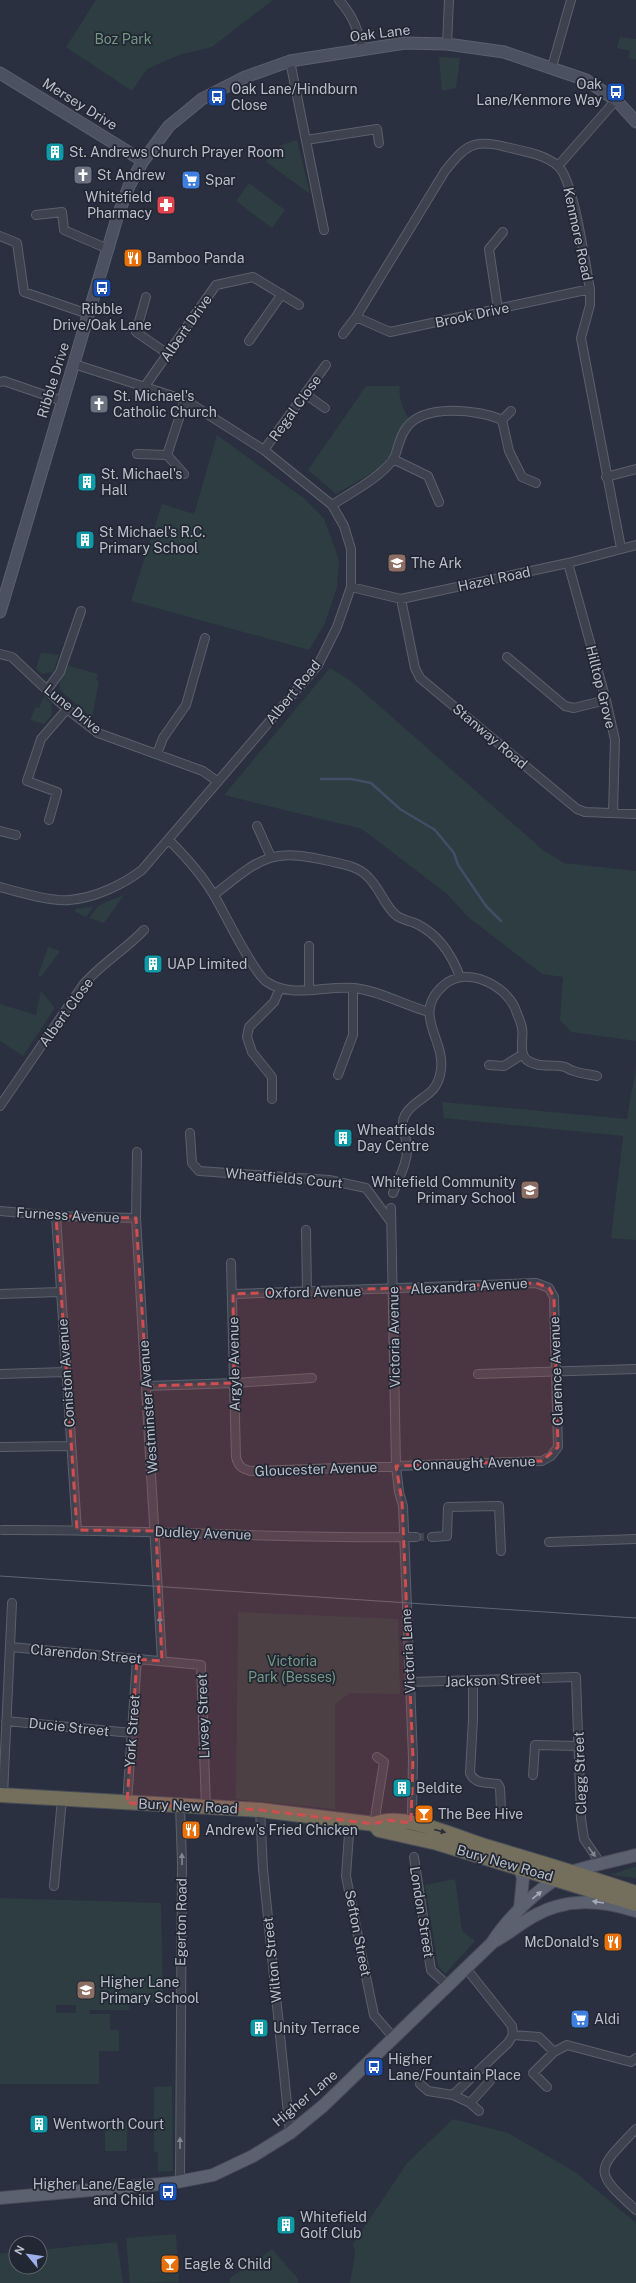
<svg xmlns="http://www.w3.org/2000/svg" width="636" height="2283" font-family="'Public Sans',sans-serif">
  <rect width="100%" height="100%" fill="#2a303f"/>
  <path fill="#2d3d41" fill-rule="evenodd" d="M96 0H273L212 47 179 55 147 69 132 91 66 47Z
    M620 37 636 39V60L628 58 630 51 617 48Z
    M439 57 460 58 456 88 442 91Z
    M297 140 310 194 266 162 281 145Z
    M249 183 285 210 272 228 236 201Z
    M366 386H400C398 399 403 408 409 419L400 429 389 456 379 469 336 494 308 470Z
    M217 435 305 499 324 519 339 560 337 587 325 623 309 650 131 601 162 504 194 514Z
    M41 653 59 655 53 672 42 674 36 669Z
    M66 665 98 674 96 680 99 681 92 718 60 690V682Z
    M330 668 351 681 543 850 564 863 636 871V1041L571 1032 560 1020 563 977 542 974 468 917 447 894 362 829 224 795Z
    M44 697 51 703 52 715 44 724 30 720 36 707 39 708Z
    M124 895 104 923 89 918 99 905Z
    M94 906 86 917 75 912 76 909Z
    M48 947 60 951 41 977 38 976Z
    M41 991 55 1008 23 1056 0 1041V1004L36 1015Z
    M636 1067V1240L611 1238 623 1136 444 1118 442 1102 627 1119Z
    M238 1612 398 1619 400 1694 350 1693 335 1704V1809L236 1799Z
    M636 1866V1878L610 1875Z
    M455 1879 462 1931 475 1941 445 1974 438 1966 425 1885Z
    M0 1898 161 1903 163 2002 129 2003V2010H89L90 2014H110V2030H119V2051H99V2084H0ZM56 2005H76V2013H56Z
    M172 2086 173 2171 158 2172V2152H154V2087Z
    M453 2119 508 2133 575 2172 636 2223V2283H350L355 2253 353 2244 407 2163Z
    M105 2123H127V2151H105Z
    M176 2234 179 2282 130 2283 126 2238Z
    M117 2242 123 2283H0V2254L16 2252V2267H40V2250Z
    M272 2249 298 2279V2283H230V2278Z"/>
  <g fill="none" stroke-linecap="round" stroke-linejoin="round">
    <path stroke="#444d67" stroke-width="2.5" d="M321 779H351L371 783 400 809 435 830 454 853 458 865 486 906 501 921"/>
    <path stroke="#404554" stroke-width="8" stroke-dasharray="8 4" stroke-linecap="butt" d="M416 1537H432"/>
    <g stroke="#5b606c" stroke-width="10">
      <path id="street" d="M339 0C353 16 358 29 362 50
        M447 44 449 0
        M290 61 324 230
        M552 67 571 0
        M306 140 377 129 379 143
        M558 166 616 100
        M36 215 62 212 64 230 108 249
        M0 236 17 243 24 292 88 314
        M146 297 136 332 168 354
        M498 309 489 249 503 232
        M356 317 390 332 590 289
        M343 334 356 317 445 171C465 146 473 138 506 147 523 151 544 154 558 166 574 180 585 264 590 289V305L581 338 621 548
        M249 341 282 294
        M0 382 4 381 62 401
        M145 386 216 285 253 277 299 305
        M305 394 325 408
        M502 420 511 411
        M264 450 326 365
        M137 454 167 455 184 474
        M167 455 185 400
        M393 459 428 476 439 502
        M606 477 636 469
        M332 505C352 492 378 479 393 460 398 452 398 438 407 427 424 404 478 409 502 420L509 451 522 477 536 483
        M568 563 606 700 615 740 613 813
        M351 587 401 599 568 563 636 545
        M401 599 415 668 420 678 577 809 585 812 636 814
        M0 654 12 657 67 709 98 733 203 771 218 782
        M507 657 565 706 574 708 606 700
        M47 690 60 672 81 611
        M157 754 163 738 186 705 205 638
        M49 820 57 792 27 781 41 739 67 709
        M257 826 271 857
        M0 831 16 835
        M169 840C186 857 203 876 215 897 225 914 254 974 267 982 292 999 326 985 354 988 380 991 404 1005 429 1012
        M0 887C18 892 51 902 69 900 95 898 122 885 142 870L318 665 337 627 351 587V549L344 526 332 505 264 450 185 400 74 364
        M214 895C259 859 270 847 329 861 342 864 357 866 366 875 380 887 384 906 397 916 403 920 411 921 417 924 439 935 452 955 460 977
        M309 946V990
        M489 1065 504 1066 523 1054
        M338 1075 353 1035V988
        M272 1099V1077L252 1052 247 1037 249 1027 274 1002 280 988
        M0 1106 83 985C101 964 125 950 144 930
        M190 1133 192 1163 199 1171 329 1180 366 1188 391 1222
        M137 1152 136 1218 162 1661
        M393 1193C398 1179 408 1163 407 1147 407 1137 399 1126 405 1115 416 1096 438 1098 441 1069 445 1039 411 1013 444 985 466 966 504 984 515 1008 517 1014 521 1022 522 1028 524 1038 518 1053 527 1060 539 1069 553 1063 565 1067 568 1068 571 1071 574 1071 581 1074 590 1074 597 1076
        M391 1208 396 1466 399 1492 403 1506 413 1758 412 1815 410 1827
        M0 1211 56 1216 136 1218
        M56 1216 77 1530
        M306 1230 307 1292
        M231 1263 236 1457C238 1466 242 1469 251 1471L542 1461 551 1456 558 1447 554 1297 549 1288 536 1283 233 1294
        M0 1294 60 1292
        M0 1374 66 1372
        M478 1374 636 1369
        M147 1386 234 1383 312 1378
        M0 1447 70 1446
        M2 1530C140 1529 278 1539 416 1537
        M432 1537 447 1536 448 1507 499 1506 501 1551
        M549 1542 636 1539
        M11 1647 201 1665 206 1807
        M410 1682 576 1677 581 1819 584 1839 601 1864
        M473 1682V1719L470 1773C475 1785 487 1782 498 1784L500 1788 501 1810
        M6 1721 132 1733
        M533 1775 535 1745 579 1746
        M3 1795 12 1603
        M127 1803 137 1659
        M180 1806 182 1863 180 2182
        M260 1810 263 1869 290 2133
        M350 1820 346 1876 363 1962 374 2015 394 2038
        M374 1824 384 1762 377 1757
        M414 1857 431 1970 447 1985
        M54 1886 62 1799
        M513 2035 539 2037 554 2052 533 2073 547 2087
        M554 2052 567 2045 631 2062 636 2058
        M420 2084 428 2091 453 2095 508 2043 513 2035 512 2026 465 1967
        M453 2095 470 2103 479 2111
        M470 2103 490 2081
        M636 2129C596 2171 592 2170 636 2210"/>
    </g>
    <g stroke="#5b606c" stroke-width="13">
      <path id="secondary" d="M0 73 143 161
        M0 612 117 218 129 186 143 161 169 126 202 99 245 77 290 61 405 43 447 44 504 52 586 80 616 100 636 122"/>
    </g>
    <g stroke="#474b58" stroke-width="14">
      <path id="primary" d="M520 1908 523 1878 520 1869
        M493 1942C507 1935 518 1925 532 1917 566 1897 600 1900 636 1911
        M0 2198 172 2183 213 2175 253 2156 290 2133 323 2106 492 1943C506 1920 544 1881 571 1872 592 1865 614 1861 636 1855"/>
    </g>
    <g stroke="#484d59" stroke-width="16">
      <path id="highway" d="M0 1795 260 1810 374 1824C405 1812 455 1837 485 1846 536 1861 586 1876 636 1893
        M374 1824 379 1830 437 1843 636 1904"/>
    </g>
    <use href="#street" stroke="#3e424f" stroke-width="8"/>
    <use href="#secondary" stroke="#4c5161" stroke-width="11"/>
    <use href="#primary" stroke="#5c616f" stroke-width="12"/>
    <use href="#highway" stroke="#746e5c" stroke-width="14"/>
    <path stroke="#606675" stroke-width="1" d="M0 1576 636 1618"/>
  </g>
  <defs><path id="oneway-solid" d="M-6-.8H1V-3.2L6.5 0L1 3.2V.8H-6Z"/></defs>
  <g fill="#828692">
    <use href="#oneway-solid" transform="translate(160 1622) rotate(-93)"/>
    <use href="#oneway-solid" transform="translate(592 1852) rotate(54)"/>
    <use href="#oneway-solid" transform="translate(182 1859) rotate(-91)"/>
    <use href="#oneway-solid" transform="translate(180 2143) rotate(-90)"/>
  </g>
  <use fill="#2a2e38" href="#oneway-solid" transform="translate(440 1831) rotate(15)"/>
  <g fill="#a7abb7">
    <use href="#oneway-solid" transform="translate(537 1895) rotate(-39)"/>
    <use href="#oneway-solid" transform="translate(598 1902) rotate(-171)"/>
  </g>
  <path fill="#cf4e50" fill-opacity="0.2" stroke="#cf4e50" stroke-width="3" stroke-dasharray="8 5" stroke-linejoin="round" d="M56 1216 136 1218 147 1386 234 1383 233 1294 536 1283 549 1288 554 1297 558 1447 542 1461 396 1466 402 1501 413 1758 411 1823 387 1820 374 1824 260 1810 127 1803 137 1659 162 1661 156 1531 77 1530Z"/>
  <defs>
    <g id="bus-square" transform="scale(1)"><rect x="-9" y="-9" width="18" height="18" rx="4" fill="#1a4fb4" stroke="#222734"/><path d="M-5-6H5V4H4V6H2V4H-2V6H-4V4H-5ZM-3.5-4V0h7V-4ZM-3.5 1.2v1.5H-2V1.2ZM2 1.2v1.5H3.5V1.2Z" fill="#fff"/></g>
    <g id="building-square" transform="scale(1)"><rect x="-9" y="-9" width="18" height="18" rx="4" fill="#0f9aa8" stroke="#222734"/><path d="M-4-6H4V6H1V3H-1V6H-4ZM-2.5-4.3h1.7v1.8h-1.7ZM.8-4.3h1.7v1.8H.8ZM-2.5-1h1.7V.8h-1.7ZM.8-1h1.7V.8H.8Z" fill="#fff"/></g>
    <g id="church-square" transform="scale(1)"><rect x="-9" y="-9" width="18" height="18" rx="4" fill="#6b7280" stroke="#222734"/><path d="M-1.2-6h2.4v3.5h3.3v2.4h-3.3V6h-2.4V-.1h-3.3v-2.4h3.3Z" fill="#fff"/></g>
    <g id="supermarket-square" transform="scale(1)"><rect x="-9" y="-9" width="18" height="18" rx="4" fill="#3f7fe0" stroke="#222734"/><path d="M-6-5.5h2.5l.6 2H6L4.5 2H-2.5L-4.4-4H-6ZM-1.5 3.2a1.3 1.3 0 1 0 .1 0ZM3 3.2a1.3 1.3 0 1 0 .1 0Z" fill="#fff"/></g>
    <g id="pharmacy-square" transform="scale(1)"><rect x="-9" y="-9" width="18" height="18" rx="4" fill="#e0444e" stroke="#222734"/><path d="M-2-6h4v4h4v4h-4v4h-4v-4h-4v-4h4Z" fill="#fff"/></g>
    <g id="restaurant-square" transform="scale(1)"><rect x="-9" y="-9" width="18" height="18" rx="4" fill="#e8710a" stroke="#222734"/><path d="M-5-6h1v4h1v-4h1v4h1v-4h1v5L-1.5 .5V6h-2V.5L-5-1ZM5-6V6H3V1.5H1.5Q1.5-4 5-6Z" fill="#fff"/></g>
    <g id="school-square" transform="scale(1)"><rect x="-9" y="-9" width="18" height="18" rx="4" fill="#8d6e63" stroke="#222734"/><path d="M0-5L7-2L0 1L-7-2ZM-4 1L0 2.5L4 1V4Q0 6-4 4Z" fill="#fff"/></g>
    <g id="bar-square" transform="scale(1)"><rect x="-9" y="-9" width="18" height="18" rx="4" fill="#e8710a" stroke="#222734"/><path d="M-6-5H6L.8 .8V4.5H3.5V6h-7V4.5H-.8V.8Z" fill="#fff"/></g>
  </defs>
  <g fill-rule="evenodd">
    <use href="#bus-square" x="616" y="92"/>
    <use href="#bus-square" x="217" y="97"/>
    <use href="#building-square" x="55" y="152"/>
    <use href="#church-square" x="83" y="175"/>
    <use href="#supermarket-square" x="191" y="180"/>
    <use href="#pharmacy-square" x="166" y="205"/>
    <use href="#restaurant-square" x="133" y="258"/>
    <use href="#bus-square" x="102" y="288"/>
    <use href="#church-square" x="99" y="404"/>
    <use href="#building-square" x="87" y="482"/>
    <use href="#building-square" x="85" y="540"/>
    <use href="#school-square" x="397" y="563"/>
    <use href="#building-square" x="153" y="964"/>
    <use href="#building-square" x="343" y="1138"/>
    <use href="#school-square" x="530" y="1190"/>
    <use href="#building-square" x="402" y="1788"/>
    <use href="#bar-square" x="424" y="1814"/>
    <use href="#restaurant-square" x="191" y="1830"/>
    <use href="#restaurant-square" x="613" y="1942"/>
    <use href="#school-square" x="86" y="1990"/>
    <use href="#supermarket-square" x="580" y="2019"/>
    <use href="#building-square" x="259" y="2028"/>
    <use href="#bus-square" x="374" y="2067"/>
    <use href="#building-square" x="39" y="2124"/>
    <use href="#bus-square" x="168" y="2192"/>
    <use href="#building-square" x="286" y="2225"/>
    <use href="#bar-square" x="170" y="2264"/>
  </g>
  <g text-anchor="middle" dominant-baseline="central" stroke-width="3.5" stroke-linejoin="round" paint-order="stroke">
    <g font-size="14" fill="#babec9" stroke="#222734">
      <text transform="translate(380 33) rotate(-7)">Oak Lane</text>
      <text transform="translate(80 104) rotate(32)">Mersey Drive</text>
      <text transform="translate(578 234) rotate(78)">Kenmore Road</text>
      <text transform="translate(472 315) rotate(-12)">Brook Drive</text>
      <text transform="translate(186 328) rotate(-55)">Albert Drive</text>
      <text transform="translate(53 380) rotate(-73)">Ribble Drive</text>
      <text transform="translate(295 408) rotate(-54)">Regal Close</text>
      <text transform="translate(494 579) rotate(-12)">Hazel Road</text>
      <text transform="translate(601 687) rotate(76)">Hilltop Grove</text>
      <text transform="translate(293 692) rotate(-51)">Albert Road</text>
      <text transform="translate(73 709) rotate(39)">Lune Drive</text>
      <text transform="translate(490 736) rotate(40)">Stanway Road</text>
      <text transform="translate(66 1012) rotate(-54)">Albert Close</text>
      <text transform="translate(284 1178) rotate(5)">Wheatfields Court</text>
      <text transform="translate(68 1215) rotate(3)">Furness Avenue</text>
      <text transform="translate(469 1286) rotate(-3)">Alexandra Avenue</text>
      <text transform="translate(313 1292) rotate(-1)">Oxford Avenue</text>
      <text transform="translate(394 1337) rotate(-91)">Victoria Avenue</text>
      <text transform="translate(234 1364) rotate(-91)">Argyle Avenue</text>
      <text transform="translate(556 1371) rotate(-92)">Clarence Avenue</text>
      <text transform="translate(66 1373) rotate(-94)">Coniston Avenue</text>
      <text transform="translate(148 1407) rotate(-94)">Westminster Avenue</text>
      <text transform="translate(474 1463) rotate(-2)">Connaught Avenue</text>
      <text transform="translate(316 1469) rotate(-2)">Gloucester Avenue</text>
      <text transform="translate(203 1533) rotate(2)">Dudley Avenue</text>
      <text transform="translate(408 1651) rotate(-93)">Victoria Lane</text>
      <text transform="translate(86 1654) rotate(5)">Clarendon Street</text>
      <text transform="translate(493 1680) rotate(-2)">Jackson Street</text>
      <text transform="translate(203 1716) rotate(-92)">Livsey Street</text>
      <text transform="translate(69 1727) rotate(6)">Ducie Street</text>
      <text transform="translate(132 1731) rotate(-86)">York Street</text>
      <text transform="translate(580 1773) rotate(-92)">Clegg Street</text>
      <text transform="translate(188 1806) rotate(3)">Bury New Road</text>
      <text transform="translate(505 1863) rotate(16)">Bury New Road</text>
      <text transform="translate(422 1912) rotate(81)">London Street</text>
      <text transform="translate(181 1922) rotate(-89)">Egerton Road</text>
      <text transform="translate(358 1933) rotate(79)">Sefton Street</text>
      <text transform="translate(272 1960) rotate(-96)">Wilton Street</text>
      <text transform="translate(305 2098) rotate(-40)">Higher Lane</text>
    </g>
    <g font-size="14" fill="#759782" stroke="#222734">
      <text x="123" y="39">Boz Park</text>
      <text x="292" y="1661">Victoria<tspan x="292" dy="16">Park (Besses)</tspan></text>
    </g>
    <g font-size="14" fill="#babec9" stroke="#222734" text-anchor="start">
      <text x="602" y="84" text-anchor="end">Oak<tspan x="602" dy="16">Lane/Kenmore Way</tspan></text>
      <text x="231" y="89">Oak Lane/Hindburn<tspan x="231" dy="16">Close</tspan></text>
      <text x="69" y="152">St. Andrews Church Prayer Room</text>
      <text x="97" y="175">St Andrew</text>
      <text x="205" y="180">Spar</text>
      <text x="152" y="197" text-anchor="end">Whitefield<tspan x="152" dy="16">Pharmacy</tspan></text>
      <text x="147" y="258">Bamboo Panda</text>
      <text x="102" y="309" text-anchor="middle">Ribble<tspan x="102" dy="16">Drive/Oak Lane</tspan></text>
      <text x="113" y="396">St. Michael's<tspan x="113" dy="16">Catholic Church</tspan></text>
      <text x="101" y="474">St. Michael's<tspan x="101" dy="16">Hall</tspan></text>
      <text x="99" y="532">St Michael's R.C.<tspan x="99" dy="16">Primary School</tspan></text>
      <text x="411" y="563">The Ark</text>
      <text x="167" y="964">UAP Limited</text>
      <text x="357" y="1130">Wheatfields<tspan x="357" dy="16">Day Centre</tspan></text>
      <text x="516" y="1182" text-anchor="end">Whitefield Community<tspan x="516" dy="16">Primary School</tspan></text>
      <text x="416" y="1788">Beldite</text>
      <text x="438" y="1814">The Bee Hive</text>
      <text x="205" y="1830">Andrew's Fried Chicken</text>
      <text x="599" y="1942" text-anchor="end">McDonald's</text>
      <text x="100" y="1982">Higher Lane<tspan x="100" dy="16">Primary School</tspan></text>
      <text x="594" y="2019">Aldi</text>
      <text x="273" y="2028">Unity Terrace</text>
      <text x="388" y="2059">Higher<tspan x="388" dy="16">Lane/Fountain Place</tspan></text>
      <text x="53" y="2124">Wentworth Court</text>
      <text x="154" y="2184" text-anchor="end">Higher Lane/Eagle<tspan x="154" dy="16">and Child</tspan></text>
      <text x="300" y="2217">Whitefield<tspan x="300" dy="16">Golf Club</tspan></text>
      <text x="184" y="2264">Eagle &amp; Child</text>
    </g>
  </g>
  <g transform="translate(28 2255) rotate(299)"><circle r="19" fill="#222734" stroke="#5f6370"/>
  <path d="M0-3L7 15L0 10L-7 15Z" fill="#9db0eb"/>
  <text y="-6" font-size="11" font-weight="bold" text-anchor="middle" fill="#babec9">N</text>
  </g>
</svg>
